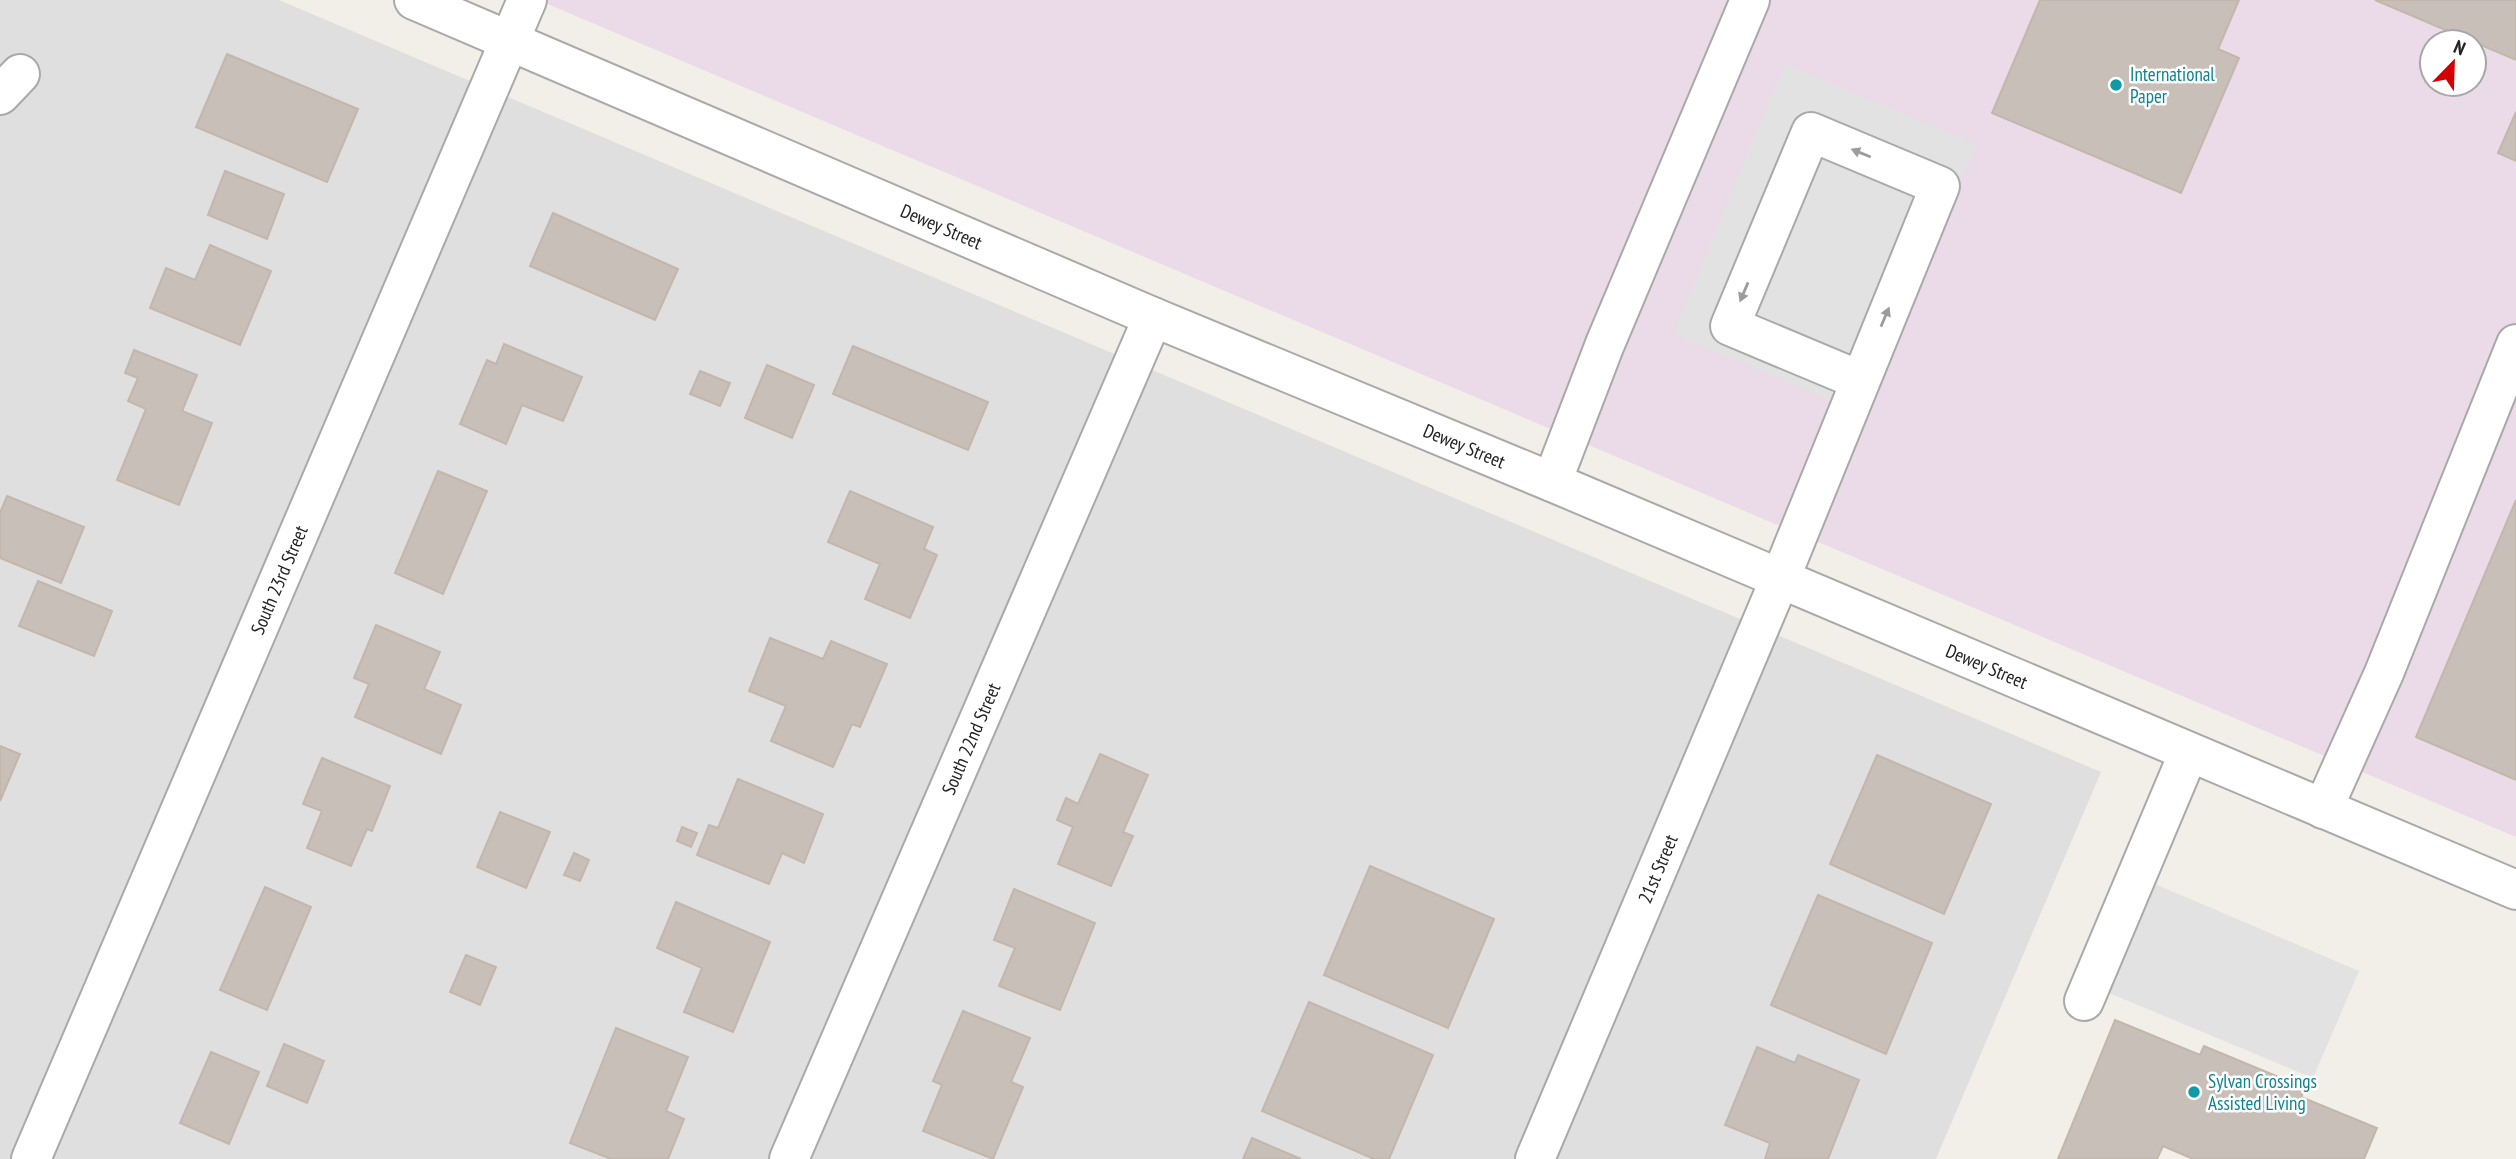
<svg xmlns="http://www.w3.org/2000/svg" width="2516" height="1159" font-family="'PT Sans Narrow',sans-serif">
  <rect width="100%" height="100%" fill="#f2efe9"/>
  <path fill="#e0dfdf" d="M0 0H279L2101 772 1936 1159H0Z"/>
  <path fill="#ebdbe8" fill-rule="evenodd" d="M538 0H2516V837L1527 419ZM2432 42H2474V84H2432Z"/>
  <path fill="#e2e2e2" d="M1785 64 1976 144 1865 414 1673 334Z
    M2155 884 2359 971 2313 1078 2109 993Z"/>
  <path fill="#c7bfb8" stroke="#c4b6ab" stroke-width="2" d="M2040 0H2239L2218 49 2239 58 2181 193 1992 113Z
    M2375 0H2516V60Z
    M227 54 358 109 327 182 196 127Z
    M2516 112V161L2498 153Z
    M225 171 284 194 267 239 208 215Z
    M553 213 678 269 655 320 530 266Z
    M210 245 271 271 240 345 150 308 166 268 195 280Z
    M504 344 582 377 563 421 522 405 506 444 460 424 487 360 496 364Z
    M853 346 988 402 968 450 833 394Z
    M134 350 197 375 182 411 212 423 179 505 117 480 146 409 128 401 138 378 125 373Z
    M767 365 814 385 792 438 745 418Z
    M700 371 730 383 720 406 690 394Z
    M438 471 487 491 443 594 395 573Z
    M850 491 933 527 924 549 937 555 910 618 865 599 880 564 828 542Z
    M7 496 84 527 61 583 0 558V513Z
    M2516 500V780L2416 737Z
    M38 581 112 611 94 656 19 626Z
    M376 625 440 652 424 689 461 705 441 754 355 717 369 684 354 678Z
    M770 638 823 659 831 641 887 664 860 727 852 724 833 767 771 741 786 706 749 691Z
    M0 746 20 754 0 801Z
    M1100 754 1148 775 1123 832 1133 836 1111 886 1058 864 1073 827 1057 820 1066 798 1078 804Z
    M1877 755 1991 804 1944 914 1830 864Z
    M322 758 390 786 372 831 367 829 351 866 307 848 322 811 303 804Z
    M738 779 823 814 804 863 782 853 769 884 697 855 709 825 718 828Z
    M500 812 550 832 526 888 477 867Z
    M682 827 697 833 691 847 677 841Z
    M574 853 589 860 580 881 564 875Z
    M1370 866 1494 919 1448 1028 1324 975Z
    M265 887 311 907 267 1010 220 990Z
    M1014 889 1095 923 1060 1010 999 986 1015 948 994 940Z
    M1818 895 1932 943 1886 1054 1771 1005Z
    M676 902 770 942 733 1032 684 1012 702 968 657 948Z
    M466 955 496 967 480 1005 450 992Z
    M1309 1002 1433 1055 1389 1159H1374L1262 1111Z
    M963 1011 1030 1038 1011 1082 1023 1087 993 1159 923 1131 942 1085 933 1081Z
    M2115 1020 2200 1055 2204 1046 2305 1088 2301 1097 2377 1128 2364 1159H2193L2163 1146 2157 1159H2058Z
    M616 1028 688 1057 666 1111 684 1119 668 1159H611L570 1143Z
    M284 1044 324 1061 307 1103 267 1086Z
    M1757 1047 1795 1063 1798 1055 1859 1080 1828 1159H1765L1770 1143 1725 1125Z
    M211 1052 259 1072 229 1144 180 1123Z
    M1252 1138 1301 1159H1243Z"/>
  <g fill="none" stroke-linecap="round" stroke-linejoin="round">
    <g stroke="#a9a9a9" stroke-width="42">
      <g id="minor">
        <path id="s1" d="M414 0 1153 317 1552 482 2516 890"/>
        <path d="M0 95 20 74"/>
        <path d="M1552 482 1605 344 1750 0"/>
        <path d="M2323 809 2384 673 2516 344"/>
        <path d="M2084 1001 2189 752"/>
        <path id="s2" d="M31 1159 527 0"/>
        <path id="s3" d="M789 1159 1153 317"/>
        <path id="s4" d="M1535 1159 1780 579 1940 186 1811 132 1730 326 1859 380"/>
      </g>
    </g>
    <use href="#minor" stroke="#fff" stroke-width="38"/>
  </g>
  <defs><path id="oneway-solid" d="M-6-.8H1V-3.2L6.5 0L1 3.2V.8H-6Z" transform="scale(1.75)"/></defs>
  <g fill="#9c9c9c">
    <use href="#oneway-solid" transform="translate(1861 153) rotate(-158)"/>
    <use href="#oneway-solid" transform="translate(1744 292) rotate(113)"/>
    <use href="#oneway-solid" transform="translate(1885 317) rotate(-67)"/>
  </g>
  <g fill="#0f9aa8" stroke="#fff" stroke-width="2.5">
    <circle cx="2116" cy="85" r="7"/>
    <circle cx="2194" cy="1092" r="7"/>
  </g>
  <g text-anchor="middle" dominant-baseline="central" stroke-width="5" stroke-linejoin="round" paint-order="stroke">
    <g font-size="19" fill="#0d838f" stroke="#fff" text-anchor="start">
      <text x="2130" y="74">International<tspan x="2130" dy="22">Paper</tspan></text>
      <text x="2208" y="1081">Sylvan Crossings<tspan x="2208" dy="22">Assisted Living</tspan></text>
    </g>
    <g font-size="19" fill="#222" stroke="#fff">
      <text stroke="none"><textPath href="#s1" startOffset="574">Dewey Street</textPath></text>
      <text stroke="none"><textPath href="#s1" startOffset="1141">Dewey Street</textPath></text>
      <text stroke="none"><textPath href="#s2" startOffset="630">South 23rd Street</textPath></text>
      <text stroke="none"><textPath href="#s1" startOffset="1708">Dewey Street</textPath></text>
      <text stroke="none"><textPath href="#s3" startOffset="458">South 22nd Street</textPath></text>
      <text stroke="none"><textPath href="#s4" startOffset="315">21st Street</textPath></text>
    </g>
  </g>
  <g transform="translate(2453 63) rotate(23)"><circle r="33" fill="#ffffff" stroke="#a7a7a7" stroke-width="2"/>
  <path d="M0-5L12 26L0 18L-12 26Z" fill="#d40000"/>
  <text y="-10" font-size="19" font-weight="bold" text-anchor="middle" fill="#222222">N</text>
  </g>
</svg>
